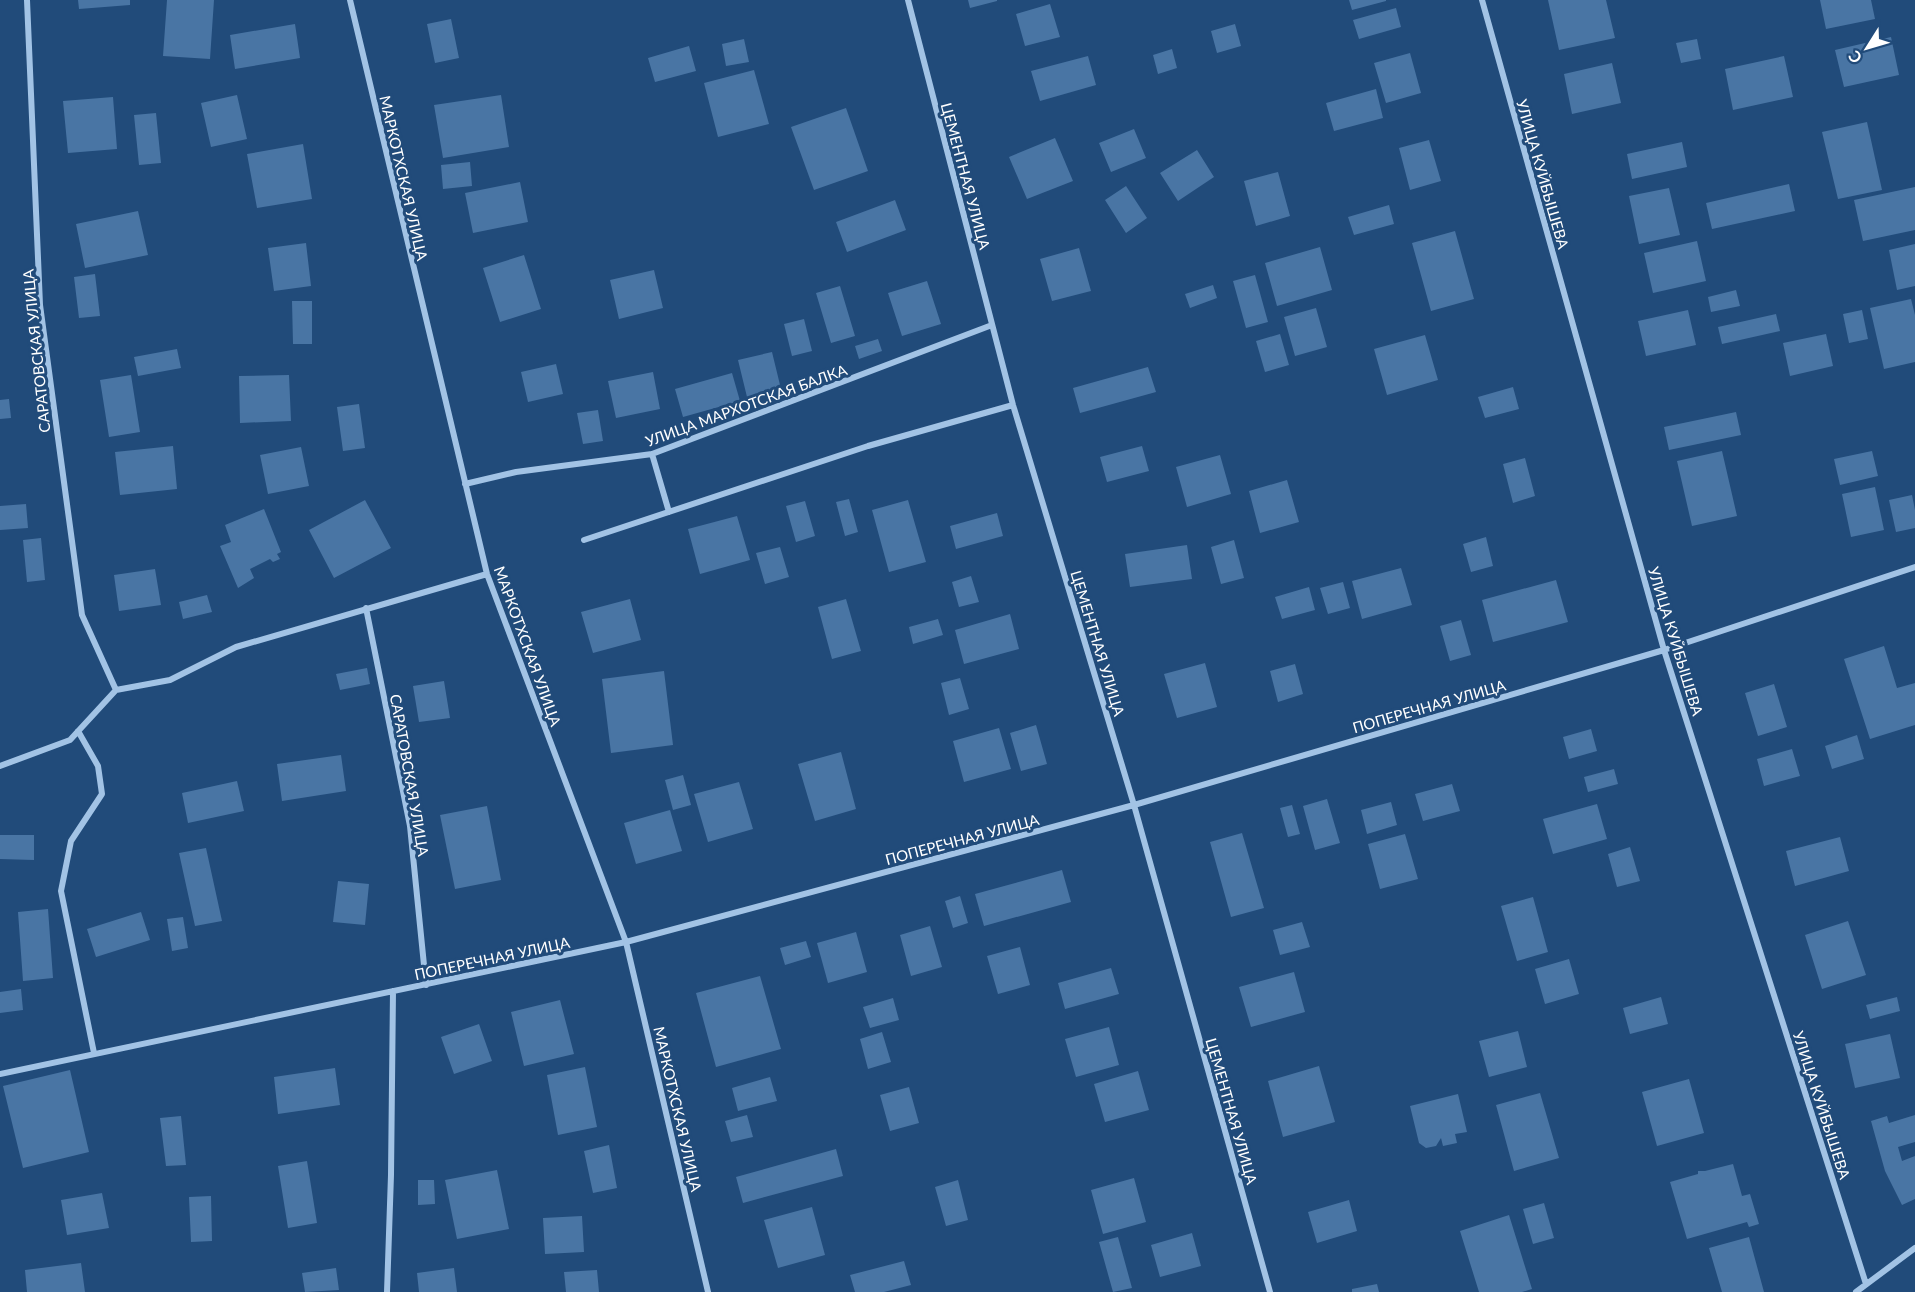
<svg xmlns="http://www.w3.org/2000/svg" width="1915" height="1292" font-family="Lato,sans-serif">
  <rect width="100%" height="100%" fill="#214b7a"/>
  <path fill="#4975a4" d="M78 0H130V5L79 9Z
    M167 0H214L210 59 163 56Z
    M968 0H997V1L970 8Z
    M1349 0H1386V1L1352 10Z
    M1548 0H1606L1615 38 1559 50Z
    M1820 0H1871L1875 19 1826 29Z
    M1050 4 1060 37 1025 46 1016 14Z
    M1396 8 1401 27 1359 39 1353 20Z
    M451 19 459 58 435 63 427 24Z
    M295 24 300 58 235 69 230 35Z
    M1235 24 1241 46 1217 53 1211 31Z
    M1891 37 1899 75 1844 87 1835 50Z
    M744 39 749 62 726 66 722 44Z
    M1697 39 1701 59 1681 63 1676 43Z
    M689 46 696 71 655 82 648 58Z
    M1172 49 1177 68 1158 74 1153 55Z
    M1410 53 1421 93 1386 103 1374 63Z
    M1088 56 1096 85 1040 101 1031 71Z
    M1784 56 1793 97 1733 110 1725 69Z
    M1612 63 1621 103 1572 114 1564 74Z
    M754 70 769 124 718 137 704 83Z
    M1376 89 1383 118 1334 131 1326 103Z
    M237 95 247 139 211 147 201 103Z
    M501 95 509 147 443 158 434 105Z
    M113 97 117 149 68 153 63 101Z
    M846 108 868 171 814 190 791 127Z
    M156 113 161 163 139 165 134 115Z
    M1867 122 1882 190 1838 199 1822 132Z
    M1134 129 1146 158 1111 172 1099 143Z
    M1055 138 1073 181 1027 199 1009 157Z
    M1429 140 1441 181 1410 190 1399 148Z
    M1682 142 1687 167 1632 179 1627 154Z
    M303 144 312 199 257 208 247 154Z
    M1197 150 1214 177 1178 201 1160 173Z
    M470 162 472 186 443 189 441 165Z
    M1278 172 1290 216 1256 226 1244 181Z
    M520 182 528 222 473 233 465 193Z
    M1789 184 1795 211 1712 229 1706 203Z
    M1126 186 1147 218 1126 233 1105 200Z
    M1915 187V230L1863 241 1854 200Z
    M1669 188 1680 235 1639 244 1629 196Z
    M895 200 906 230 847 252 836 222Z
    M1389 205 1394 224 1354 235 1348 217Z
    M138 211 148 255 85 268 76 224Z
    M1455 231 1474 299 1431 311 1412 243Z
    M1697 241 1706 281 1653 293 1644 253Z
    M306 243 311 286 274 291 268 248Z
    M1915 244V286L1897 290 1889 250Z
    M1320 247 1332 290 1277 306 1265 263Z
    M1079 248 1091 291 1052 301 1040 259Z
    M524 255 541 309 500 322 483 268Z
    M654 270 663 308 619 319 610 280Z
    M95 274 100 316 79 318 74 277Z
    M1255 275 1268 322 1246 328 1233 281Z
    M927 281 941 324 902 336 888 293Z
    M1213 285 1217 298 1190 308 1185 294Z
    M840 286 855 336 831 343 816 293Z
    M1736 290 1740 306 1711 312 1708 297Z
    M1911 299 1915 315V362L1884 369 1870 308Z
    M292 301H312V344H293Z
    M1316 308 1327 347 1295 356 1284 317Z
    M1688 310 1696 345 1646 356 1638 321Z
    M1862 310 1868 339 1849 343 1843 314Z
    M1776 314 1780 331 1722 344 1718 327Z
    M804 319 812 351 792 356 784 324Z
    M1280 334 1289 365 1265 372 1256 341Z
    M1826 334 1833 366 1790 376 1783 343Z
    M1425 335 1438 380 1387 395 1374 349Z
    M878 339 882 351 859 359 855 346Z
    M177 349 181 368 138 376 134 357Z
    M772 352 781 389 747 397 738 360Z
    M556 364 563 394 528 402 521 372Z
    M1148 367 1156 392 1080 413 1073 388Z
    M653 372 660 409 616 418 608 381Z
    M732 373 740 401 683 417 675 389Z
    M131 375 140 432 109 437 100 380Z
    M289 375 291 421 240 423 239 376Z
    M1513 387 1519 409 1485 418 1478 397Z
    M9 399 11 418 0 419V400Z
    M359 404 365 448 343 451 337 407Z
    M598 410 603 441 583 444 577 413Z
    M1736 412 1741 435 1669 450 1664 427Z
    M173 446 177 489 120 495 115 452Z
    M1142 446 1149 471 1107 482 1100 457Z
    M301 447 309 486 268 494 260 455Z
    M1722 451 1737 516 1692 526 1677 461Z
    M1872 451 1878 476 1840 485 1834 459Z
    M1220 455 1231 494 1187 507 1176 467Z
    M1525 458 1535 496 1513 503 1503 464Z
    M1287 480 1299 522 1260 533 1249 491Z
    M1875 487 1884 530 1851 537 1842 494Z
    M1912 495 1915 510V528L1896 532 1889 500Z
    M849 499 858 532 845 536 836 502Z
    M365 500 391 548 334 578 309 530Z
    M908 500 926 562 889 572 872 510Z
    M805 501 815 536 796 542 786 506Z
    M26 504 28 528 0 530V506Z
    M264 509 281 552 277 554 280 559 273 562 270 559 250 569 254 578 238 588 220 546 231 542 225 525Z
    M997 513 1003 536 956 549 950 526Z
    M737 516 750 560 700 574 688 529Z
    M1486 537 1493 566 1471 572 1463 544Z
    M41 538 45 580 27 582 23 540Z
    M1234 540 1244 578 1221 584 1211 547Z
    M1187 545 1192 579 1130 587 1125 554Z
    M780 547 789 577 765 584 756 553Z
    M1401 568 1412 605 1362 619 1352 581Z
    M155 569 161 605 119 611 114 575Z
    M971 576 979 602 959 607 952 582Z
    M1556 580 1568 622 1493 642 1482 600Z
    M1343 582 1350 608 1328 614 1320 588Z
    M1309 587 1315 610 1282 619 1275 597Z
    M207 595 212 612 183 619 179 602Z
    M630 599 641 640 593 653 581 612Z
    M846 599 861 651 832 659 818 607Z
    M1010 614 1019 649 964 664 955 630Z
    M938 619 943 635 913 644 909 627Z
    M1461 620 1471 655 1450 661 1440 626Z
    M1884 646 1897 688 1915 683V725L1870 739 1844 659Z
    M1205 663 1217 707 1177 718 1164 674Z
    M1295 664 1303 694 1278 702 1270 671Z
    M367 668 370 684 340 690 336 674Z
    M664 671 673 745 611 753 602 679Z
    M960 678 969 709 949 715 941 683Z
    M444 681 450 718 419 722 413 686Z
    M1774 684 1787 727 1758 736 1745 693Z
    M1036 725 1047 764 1021 771 1010 733Z
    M999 728 1011 769 964 782 953 741Z
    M1591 729 1597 751 1569 759 1563 737Z
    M1857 735 1864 759 1832 769 1825 746Z
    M1792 749 1800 776 1764 786 1757 759Z
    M841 752 856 809 815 821 798 764Z
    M341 755 346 791 282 801 277 764Z
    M1614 769 1618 784 1588 792 1584 777Z
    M683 775 691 805 673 810 665 780Z
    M237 781 244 811 188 823 182 793Z
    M739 782 753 829 708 842 694 794Z
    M1452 784 1460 811 1423 821 1415 794Z
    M1327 799 1340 843 1315 850 1303 806Z
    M1391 802 1397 825 1367 834 1361 810Z
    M1597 804 1607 839 1553 854 1543 819Z
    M1292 805 1300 834 1288 837 1280 808Z
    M487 806 501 880 455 889 440 815Z
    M670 810 682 851 636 864 624 823Z
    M1242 833 1264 908 1231 917 1210 842Z
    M1405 834 1418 879 1380 889 1368 844Z
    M0 835H34V860L0 859Z
    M1840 837 1849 871 1795 886 1786 851Z
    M1630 847 1640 881 1617 887 1608 854Z
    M206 848 222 921 195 926 179 853Z
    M1062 870 1071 902 984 926 975 894Z
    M338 881 369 884 365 925 333 922Z
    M960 896 968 923 953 928 945 901Z
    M1533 897 1548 952 1517 961 1501 906Z
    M48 909 53 978 23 981 18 912Z
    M141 912 150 940 96 957 87 929Z
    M183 917 188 948 172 951 167 919Z
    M1848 921 1866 975 1822 989 1805 935Z
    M1302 922 1310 947 1280 955 1273 930Z
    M930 926 942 967 911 976 900 935Z
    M856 932 867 972 828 983 817 943Z
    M806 941 811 957 785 965 780 948Z
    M1020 947 1030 985 998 994 987 956Z
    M1569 959 1579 994 1545 1004 1535 969Z
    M1111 968 1119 994 1065 1009 1058 983Z
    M1294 972 1305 1012 1251 1027 1239 987Z
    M760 976 781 1049 716 1067 696 993Z
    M21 989 23 1010 0 1013V992Z
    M1661 997 1668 1024 1630 1034 1623 1008Z
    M1897 997 1900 1011 1870 1019 1866 1005Z
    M893 998 899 1020 870 1028 863 1007Z
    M560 1000 574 1054 524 1066 511 1012Z
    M479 1024 492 1061 454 1074 441 1037Z
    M1109 1027 1119 1065 1076 1077 1065 1039Z
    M1518 1031 1527 1067 1489 1077 1479 1041Z
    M882 1032 891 1062 868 1069 860 1039Z
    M1890 1034 1900 1078 1855 1088 1845 1044Z
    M1319 1066 1335 1122 1283 1137 1268 1081Z
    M585 1067 597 1127 558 1135 547 1075Z
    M335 1068 340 1105 278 1114 274 1077Z
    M70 1070 89 1152 23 1168 3 1086Z
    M1138 1071 1149 1110 1105 1122 1094 1084Z
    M770 1077 777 1101 738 1111 732 1088Z
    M1689 1079 1704 1133 1657 1146 1642 1092Z
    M909 1087 919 1123 890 1131 880 1095Z
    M1540 1093 1559 1158 1514 1171 1496 1105Z
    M1458 1094 1467 1132 1455 1134 1457 1143 1443 1146 1441 1138 1436 1146 1426 1148 1419 1143 1410 1106Z
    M747 1115 753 1137 731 1142 725 1121Z
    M1915 1115V1142L1898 1147 1902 1161 1915 1156V1199L1902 1205 1885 1171 1871 1121 1887 1116 1889 1123Z
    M181 1116 186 1165 166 1166 160 1118Z
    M609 1145 617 1188 593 1193 584 1151Z
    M836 1149 843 1176 743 1203 736 1177Z
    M307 1161 317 1223 288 1228 278 1166Z
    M1733 1164 1742 1196 1750 1194 1759 1224 1749 1227 1747 1222 1687 1239 1670 1182 1698 1174V1171H1705Z
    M497 1170 509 1229 457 1239 445 1180Z
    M1134 1178 1146 1222 1103 1234 1091 1190Z
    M418 1180H434L435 1204 418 1205Z
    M958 1180 968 1220 946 1226 935 1187Z
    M102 1193 109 1228 67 1235 61 1200Z
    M211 1196 212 1241 191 1242 189 1197Z
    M1349 1200 1357 1231 1317 1243 1308 1212Z
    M1544 1203 1554 1238 1533 1244 1523 1209Z
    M812 1207 825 1255 778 1268 764 1220Z
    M1509 1215 1532 1289 1522 1292H1479L1460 1231Z
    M582 1216 584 1252 545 1254 543 1218Z
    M1192 1233 1201 1266 1160 1277 1151 1245Z
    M1118 1237 1132 1288 1113 1292 1099 1242Z
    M1749 1237 1764 1292H1722L1709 1248Z
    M904 1261 911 1285 884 1292H855L850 1275Z
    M81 1263 85 1292H27L25 1270Z
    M336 1268 339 1290 305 1292 302 1273Z
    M454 1268 457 1292H419L417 1273Z
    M597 1270 599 1292H566L564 1272Z
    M1377 1284 1379 1292H1352V1289Z"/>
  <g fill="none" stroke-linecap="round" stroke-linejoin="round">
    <path stroke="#a2c3e5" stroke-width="6" d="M27 0 40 305 82 615 116 690
      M350 0 487 574 626 942 708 1292
      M908 0 1013 405 1134 805 1270 1292
      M1482 0 1664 650 1866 1284
      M652 454 669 512
      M465 484 516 472 652 454 992 325
      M584 540 868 446 1013 405
      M366 608 410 826 426 985
      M78 731 98 766 102 794 71 841 61 891 94 1053
      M0 766 70 740 116 690 170 680 236 647 487 574
      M0 1074 626 942 1134 805 1664 650 1915 567
      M387 1292 391 1175 393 991
      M1856 1292 1915 1248"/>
  </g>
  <g text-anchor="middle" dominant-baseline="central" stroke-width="6" stroke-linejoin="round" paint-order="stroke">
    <g font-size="15" fill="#fff" stroke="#214b7a">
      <text transform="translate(1543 174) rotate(74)">УЛИЦА КУЙБЫШЕВА</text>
      <text transform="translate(966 176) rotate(75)">ЦЕМЕНТНАЯ УЛИЦА</text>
      <text transform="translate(404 178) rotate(77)">МАРКОТХСКАЯ УЛИЦА</text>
      <text transform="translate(36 351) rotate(-96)">САРАТОВСКАЯ УЛИЦА</text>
      <text transform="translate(746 405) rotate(-20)">УЛИЦА МАРХОТСКАЯ БАЛКА</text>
      <text transform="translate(1676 641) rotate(73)">УЛИЦА КУЙБЫШЕВА</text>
      <text transform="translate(1098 643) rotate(73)">ЦЕМЕНТНАЯ УЛИЦА</text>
      <text transform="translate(528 646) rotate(70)">МАРКОТХСКАЯ УЛИЦА</text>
      <text transform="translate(1429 706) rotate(-16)">ПОПЕРЕЧНАЯ УЛИЦА</text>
      <text transform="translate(410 775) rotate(80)">САРАТОВСКАЯ УЛИЦА</text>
      <text transform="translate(962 839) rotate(-15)">ПОПЕРЕЧНАЯ УЛИЦА</text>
      <text transform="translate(492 958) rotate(-12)">ПОПЕРЕЧНАЯ УЛИЦА</text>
      <text transform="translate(1822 1105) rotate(72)">УЛИЦА КУЙБЫШЕВА</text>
      <text transform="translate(678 1109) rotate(77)">МАРКОТХСКАЯ УЛИЦА</text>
      <text transform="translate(1232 1111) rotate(74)">ЦЕМЕНТНАЯ УЛИЦА</text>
    </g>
  </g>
  <g transform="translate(1867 48) rotate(233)" stroke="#214b7a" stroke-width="4.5" paint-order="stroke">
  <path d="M0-4.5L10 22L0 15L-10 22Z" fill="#ffffff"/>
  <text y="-9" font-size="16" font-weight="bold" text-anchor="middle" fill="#ffffff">С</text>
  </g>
</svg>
